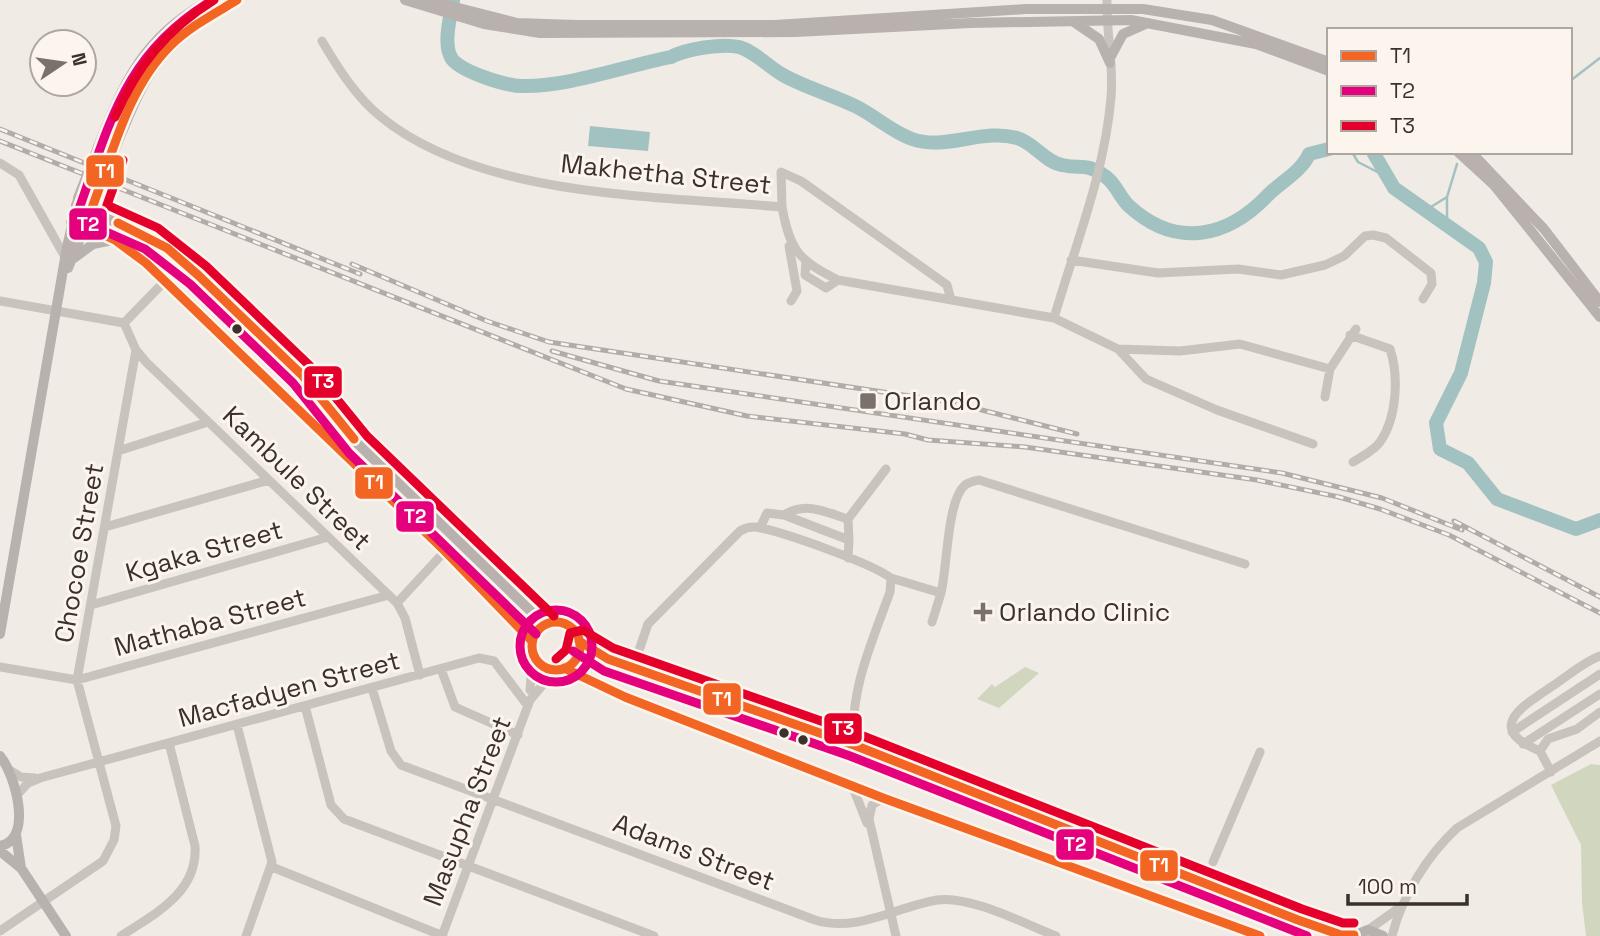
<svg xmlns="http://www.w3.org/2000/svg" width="1600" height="936" font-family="'Space Grotesk',sans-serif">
  <rect width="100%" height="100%" fill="#f0ebe5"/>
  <path fill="#d1d6bf" d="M1025 667 1039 673 999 708 977 699 992 684 995 687Z
    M1591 764 1600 765V936H1586L1582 902 1581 845 1551 785Z"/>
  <path fill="#a1c2c1" d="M590 126 650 132 648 151 588 146Z"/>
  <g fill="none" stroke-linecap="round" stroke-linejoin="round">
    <path stroke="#a1c2c1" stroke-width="2.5" d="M1570 81 1600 58
      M1352 152 1358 162 1389 178
      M1426 210 1447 197
      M1447 224V197L1457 164"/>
    <path stroke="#a1c2c1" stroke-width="14" d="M453 0C451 16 442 44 452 59 462 72 506 86 522 86 568 87 625 66 671 57 686 49 722 43 739 47 754 51 770 68 783 75 806 88 833 95 857 107 875 116 892 132 912 139 946 151 982 128 1017 138 1033 142 1045 162 1062 165 1082 170 1084 161 1106 177 1116 184 1120 198 1129 206 1176 249 1227 238 1268 195 1281 182 1302 171 1309 154L1329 149
      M1373 152 1394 188 1479 248 1486 262 1484 283 1461 373 1436 423 1440 449 1468 463 1497 499 1576 529 1600 520"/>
    <path stroke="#c9c3be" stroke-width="9" d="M322 41C338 68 356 97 381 117 480 198 659 196 782 207 790 250 798 260 838 280L1054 318 1118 349 1146 379 1217 410 1313 444
      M0 163 19 175 65 257
      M782 207 781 172 801 181 947 285 951 300
      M789 246 797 291 791 301
      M1071 260 1158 273 1238 269 1281 275 1325 265 1344 256 1365 236 1373 235 1386 238 1431 273 1432 284 1423 299
      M806 261 805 275 826 288 838 280
      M0 301 124 323 165 281
      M1054 318C1075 246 1105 172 1111 97 1114 65 1106 32 1107 0
      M124 323 136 350 146 362 397 603 405 618 420 675
      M1350 335 1390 349C1399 376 1397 418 1380 442 1374 451 1362 456 1353 462
      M1118 349 1180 351 1240 344 1330 369
      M1325 397 1330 369 1356 329
      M118 451 208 422
      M784 515C806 501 825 512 848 519L849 540
      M848 519 886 469
      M105 527 269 480
      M760 528 767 513 784 515 849 540 848 558
      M891 578 941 593C947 570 947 502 964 486 968 482 974 481 979 480L1245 564
      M397 603 445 551
      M91 605 328 537
      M932 622 941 593
      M526 633 532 663 530 690
      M1600 656C1584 662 1569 675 1554 685 1523 706 1483 728 1540 751L1548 739 1577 729 1600 712
      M0 667 77 680 389 595
      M633 668 648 624 740 531C747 527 753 526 761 528 788 534 871 563 891 578L890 592C872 642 849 691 854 745
      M441 669 455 707 518 735
      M372 688 391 751 401 765 815 920C857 933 896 907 937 900 970 895 1025 924 1056 936
      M305 706 331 805 344 819 654 936
      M237 725 272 862 246 936
      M1512 732 1600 674
      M1523 744 1600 694
      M1540 751 1551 772
      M8 769 21 777 35 778
      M852 785 867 823
      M17 795 28 783 40 778 479 658 494 661 528 706
      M883 798 872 805 869 819 896 936
      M1213 862 1260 752
      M272 867 443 936
      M1368 930 1399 908
      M0 931 103 861 114 840 116 826 77 680 136 350
      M121 936C154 914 198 893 195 846L169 743
      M442 936 530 700 555 670
      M1392 936C1402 896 1427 856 1457 828L1600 741"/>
    <path stroke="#b8b1ad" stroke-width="10" d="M405 0 484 24 540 33 795 32 970 23 1131 20 1256 44 1329 71
      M427 0 517 23 576 25H775L1026 9H1143L1212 20 1329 62
      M1074 22 1099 39 1110 63
      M1109 60 1123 34 1148 23
      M98 147C124 81 144 36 210 0
      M1458 152 1494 185 1600 317
      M1471 152 1544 229 1600 302
      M112 156C149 67 153 51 237 0
      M76 205 151 238 198 275 302 375 358 444 545 625
      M71 222 115 240 146 263 445 551 518 623 532 641
      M74 258 93 244 112 240
      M68 268 94 205
      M532 646a24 24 0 1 1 48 0a24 24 0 1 1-48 0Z
      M0 634 67 247 78 199
      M579 641 608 659 854 745 1298 920 1341 935H1354
      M564 668 625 697 883 798 1260 936
      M0 756C15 774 34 839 0 846
      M16 835 21 868 66 936
      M0 851 21 868
      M1353 936 1368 930 1383 936"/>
    <g stroke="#b1aca8" stroke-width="5">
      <path id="rail" d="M0 129 360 274
        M0 141 626 389 747 416 905 434 928 440 1025 447 1257 480 1339 497 1380 509 1449 535 1600 613
        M352 264 487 321 549 342 950 402 1077 434
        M552 351 659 381 1282 473 1382 498 1462 530
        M1454 521 1600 597"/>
    </g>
    <use href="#rail" stroke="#fbf5ee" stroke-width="2.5" stroke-dasharray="8" stroke-linecap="butt"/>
    <path stroke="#b8b1ad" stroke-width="10" d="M78 198 98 147
      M94 204 112 156
      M105 208 114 168"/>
    <g stroke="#fbf5ee" stroke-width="14">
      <path id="bus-1" d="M237 0C214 14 189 27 170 46 123 93 110 166 85 226L115 240 146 263 445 551 532 641
        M118 223 167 248 198 275 302 375 354 439
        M532 646a24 24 0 1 1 48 0a24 24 0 1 1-48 0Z
        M579 641 608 659 854 745 1298 920 1341 935H1354
        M564 668 625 697 883 798 1260 936"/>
    </g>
    <g stroke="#fbf5ee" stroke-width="14">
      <path id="bus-2" d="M213 0C126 52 111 119 79 209L80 217 86 223 145 249 190 284 293 383 349 453 536 634
        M520 646a36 36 0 1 1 72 0a36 36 0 1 1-72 0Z
        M573 651 604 671 850 756 1307 936"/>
    </g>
    <g stroke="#fbf5ee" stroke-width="14">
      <path id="bus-3" d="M115 117C137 66 166 30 214 0
        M123 160 107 205 158 228 206 266 310 366 367 436 554 616
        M556 659 566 650 570 633 583 630 613 648 858 734 1302 909 1343 923H1354"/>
    </g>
    <use href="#bus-1" stroke="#f26522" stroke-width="9"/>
    <use href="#bus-2" stroke="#e5007d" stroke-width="9"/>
    <use href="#bus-3" stroke="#e4002b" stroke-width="9"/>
  </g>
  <g fill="#3b302b" stroke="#fbf5ee" stroke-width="2.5">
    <circle cx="237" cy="329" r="6"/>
    <circle cx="784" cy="733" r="6"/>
    <circle cx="803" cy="740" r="6"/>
  </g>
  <g fill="#7a716c" stroke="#fbf5ee" stroke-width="2.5">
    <rect x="859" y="392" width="18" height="18" rx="3.5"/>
    <path d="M979.5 601.5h7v7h7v7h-7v7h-7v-7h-7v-7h7z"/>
  </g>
  <g text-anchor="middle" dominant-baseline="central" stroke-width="6" stroke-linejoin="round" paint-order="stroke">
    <g font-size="26" fill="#3b302b" stroke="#fbf5ee">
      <text transform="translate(666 174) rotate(6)">Makhetha Street</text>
      <text transform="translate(297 478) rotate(44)">Kambule Street</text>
      <text transform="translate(204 551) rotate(-16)">Kgaka Street</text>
      <text transform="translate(79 553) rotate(-80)">Chocoe Street</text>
      <text transform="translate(210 622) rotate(-15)">Mathaba Street</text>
      <text transform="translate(289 689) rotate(-15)">Macfadyen Street</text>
      <text transform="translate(467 811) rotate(-69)">Masupha Street</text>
      <text transform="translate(694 852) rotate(21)">Adams Street</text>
    </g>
    <g font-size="26" fill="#3b302b" stroke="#fbf5ee" text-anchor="start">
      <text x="884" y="401">Orlando</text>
      <text x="999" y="612">Orlando Clinic</text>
    </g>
  </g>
  <g stroke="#fbf5ee" stroke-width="2.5">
    <rect x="85" y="154" width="40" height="34" rx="7" fill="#f26522"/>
    <rect x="68" y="207" width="40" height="34" rx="7" fill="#e5007d"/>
    <rect x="303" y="365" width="40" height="34" rx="7" fill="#e4002b"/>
    <rect x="354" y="466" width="40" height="34" rx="7" fill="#f26522"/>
    <rect x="395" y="500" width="40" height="33" rx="7" fill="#e5007d"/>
    <rect x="702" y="682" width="40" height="34" rx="7" fill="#f26522"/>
    <rect x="823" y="712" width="40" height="33" rx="7" fill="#e4002b"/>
    <rect x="1055" y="828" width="40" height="33" rx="7" fill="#e5007d"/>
    <rect x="1139" y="849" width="40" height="33" rx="7" fill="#f26522"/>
  </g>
  <g font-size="19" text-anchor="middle" font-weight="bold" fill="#fff">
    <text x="105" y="178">T1</text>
    <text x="88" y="231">T2</text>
    <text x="323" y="388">T3</text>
    <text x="374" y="489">T1</text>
    <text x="415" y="523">T2</text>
    <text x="722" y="706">T1</text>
    <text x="843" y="735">T3</text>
    <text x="1075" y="851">T2</text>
    <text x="1159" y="872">T1</text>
  </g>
  <rect x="1327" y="28" width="245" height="126" fill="#fbf5ee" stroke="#aea6a0" stroke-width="2"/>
  <rect x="1341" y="51" width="35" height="10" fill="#f26522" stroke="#aea6a0" stroke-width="2"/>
  <text x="1390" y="63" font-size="21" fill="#3b302b">T1</text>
  <rect x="1341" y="86" width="35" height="10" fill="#e5007d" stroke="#aea6a0" stroke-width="2"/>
  <text x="1390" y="98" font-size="21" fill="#3b302b">T2</text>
  <rect x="1341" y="121" width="35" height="10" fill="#e4002b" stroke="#aea6a0" stroke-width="2"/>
  <text x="1390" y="133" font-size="21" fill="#3b302b">T3</text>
  <g transform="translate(63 63) rotate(77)"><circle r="33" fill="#fbf5ee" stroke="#aea6a0" stroke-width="2"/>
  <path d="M0-5L12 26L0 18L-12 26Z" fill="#7a716c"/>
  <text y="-10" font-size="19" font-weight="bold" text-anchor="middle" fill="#3b302b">N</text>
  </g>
  <path d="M1348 894v10h119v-10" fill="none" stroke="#3b302b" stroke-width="3.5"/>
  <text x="1358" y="894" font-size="21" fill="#3b302b" stroke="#fbf5ee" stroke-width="5" paint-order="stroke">100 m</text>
</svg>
